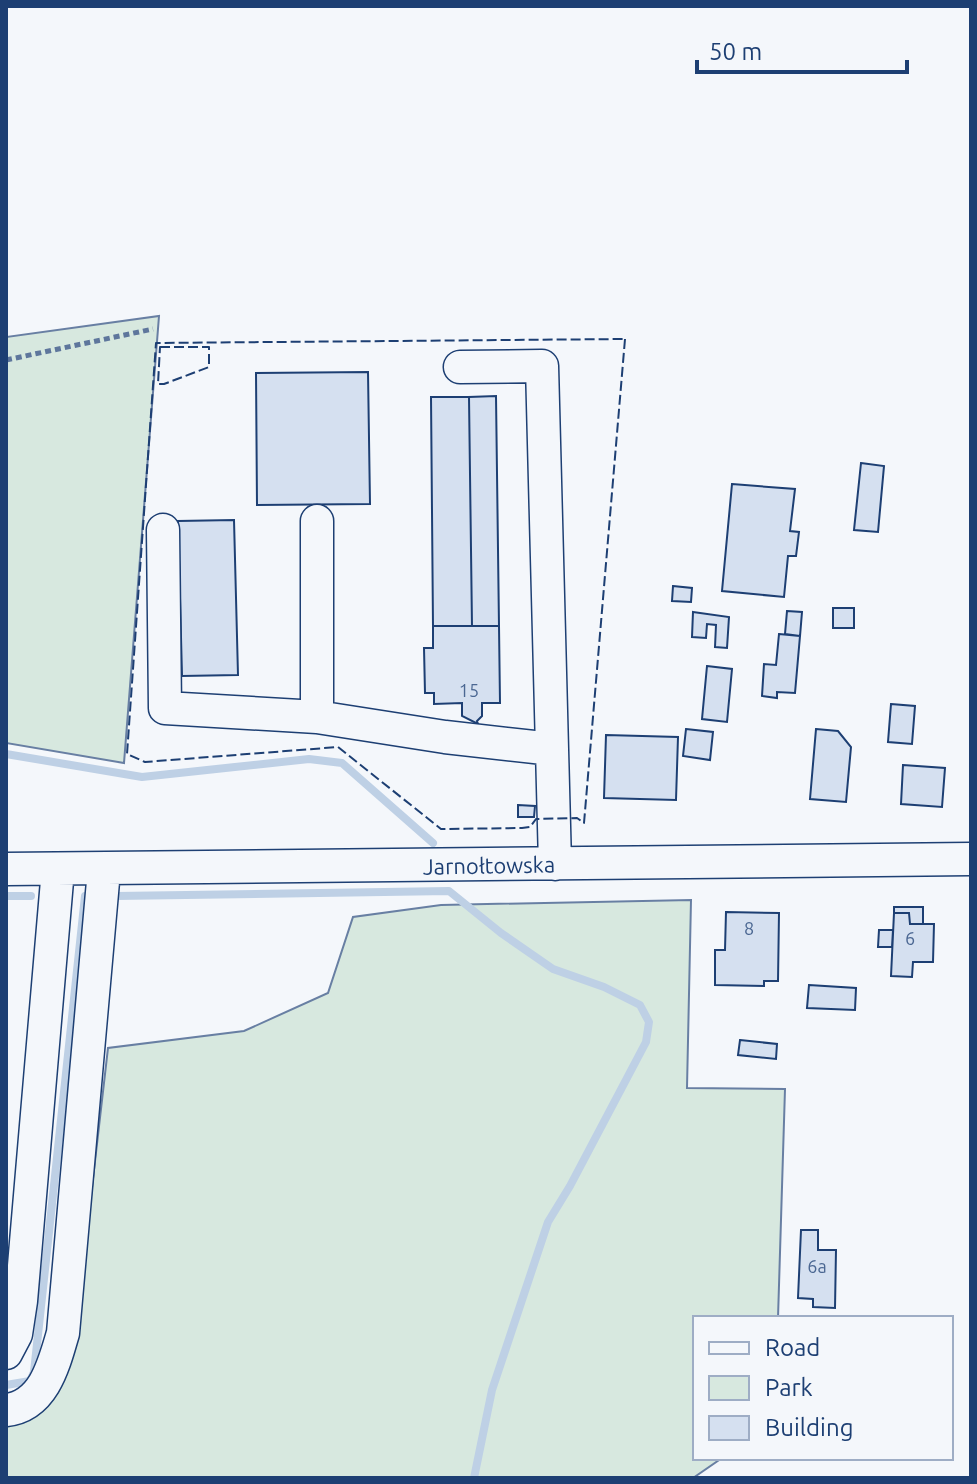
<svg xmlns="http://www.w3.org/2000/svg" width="977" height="1484" font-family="Ubuntu,sans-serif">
  <rect width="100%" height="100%" fill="#f4f7fb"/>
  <path fill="#d7e8df" stroke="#687fa3" stroke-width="2" d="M159 316 124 763 6 743V337Z
    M691 900 687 1088 785 1089 778 1318H695V1458H722L693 1478H6V1417L73 1353 108 1048 244 1031 328 993 353 917 441 905Z"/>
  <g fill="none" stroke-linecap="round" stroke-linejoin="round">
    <path stroke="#bed0e5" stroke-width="8" d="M6 754 142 777 309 759 342 763 433 843
      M6 896H31
      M116 896 449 891 501 933 553 969 604 987 640 1005 649 1022 646 1042 570 1186 548 1222 492 1390 474 1478
      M6 1385 30 1381 34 1372 85 896"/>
  </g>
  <path fill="#d5e0f0" stroke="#1d3f73" stroke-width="2" d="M368 372 370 504 257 505 256 373Z
    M496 396 499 626H472L469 397Z
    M431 397H469L472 626H433Z
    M861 463 884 466 878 532 854 530Z
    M732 484 795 489 790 531 799 532 796 556H788L784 597 722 591Z
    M234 520 238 675 182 676 178 521Z
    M673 586 692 588 691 602 672 601Z
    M833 608H854V628H833Z
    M787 611 802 612 800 636 785 634Z
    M693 612 729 617 727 648 715 647 716 625 707 624 706 638 692 637Z
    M433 626H499L500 703H482V716L477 721 478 724 462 716V703L434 704V693H425L424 648H433Z
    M779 634 800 636 795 693 777 692V698L762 696 764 664 776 665Z
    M707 666 732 669 727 722 702 719Z
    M891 704 915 706 912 744 888 742Z
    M686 729 713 732 710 760 683 756Z
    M816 729 838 731 851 747 846 802 810 799Z
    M606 735 678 737 676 800 604 798Z
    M903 765 945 768 942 807 901 804Z
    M518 805 535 806 534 817H518Z
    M894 907H923V924H910L909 913H894Z
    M726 912 779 913 778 981H764V986L715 985V950H725Z
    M894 913H909L910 924H934L933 962H913L912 977 891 976Z
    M879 930H893L892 947H878Z
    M809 985 856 988 855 1010 807 1008Z
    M740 1040 777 1044 776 1059 738 1055Z
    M801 1230H818V1250H836L835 1308 813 1307V1299L798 1298Z"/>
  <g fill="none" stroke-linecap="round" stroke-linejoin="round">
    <g stroke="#1d3f73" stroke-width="35">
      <path id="minor" d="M460 367 542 366 555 864
        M317 521V717L445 737 552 749
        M163 530 165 708 317 717
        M6 869 971 859
        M6 1353 16 1334 21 1301 58 869
        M6 1410C44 1406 54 1364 63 1333L104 870"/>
    </g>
    <path stroke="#5e769c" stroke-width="5" stroke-dasharray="6 4" stroke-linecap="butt" d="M6 360 153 329"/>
    <use href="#minor" stroke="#f4f7fb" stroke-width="32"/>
    <path stroke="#1d3f73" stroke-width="2" stroke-dasharray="10 4" stroke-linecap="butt" d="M625 339 584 823 577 818 536 819 530 827 522 828 441 829 338 747 145 762 127 754 156 343Z
      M160 347H209V367L164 384H158Z"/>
  </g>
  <g text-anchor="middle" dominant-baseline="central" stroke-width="6" stroke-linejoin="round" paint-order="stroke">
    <g font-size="18" fill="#4b6792">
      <text x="469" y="690">15</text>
      <text x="749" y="928">8</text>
      <text x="910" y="938">6</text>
      <text x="817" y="1266">6a</text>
    </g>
    <g font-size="22" fill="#1d3f73" stroke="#f4f7fb">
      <text transform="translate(489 865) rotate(-1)">Jarnołtowska</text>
    </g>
  </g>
  <rect width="977" height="1484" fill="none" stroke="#1d3f73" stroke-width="16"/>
  <rect x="693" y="1316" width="260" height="144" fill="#f4f7fb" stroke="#9eadc5" stroke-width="2"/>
  <rect x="709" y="1342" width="40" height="12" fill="#f4f7fb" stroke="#9eadc5" stroke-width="2"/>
  <text x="765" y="1356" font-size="24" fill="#1d3f73">Road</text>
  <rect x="709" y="1376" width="40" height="24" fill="#d7e8df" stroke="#9eadc5" stroke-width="2"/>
  <text x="765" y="1396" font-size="24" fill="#1d3f73">Park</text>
  <rect x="709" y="1416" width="40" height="24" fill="#d5e0f0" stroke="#9eadc5" stroke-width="2"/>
  <text x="765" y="1436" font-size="24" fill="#1d3f73">Building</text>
  <path d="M697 60v12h210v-12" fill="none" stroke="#1d3f73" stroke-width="4"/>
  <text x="709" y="60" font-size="24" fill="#1d3f73" stroke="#f4f7fb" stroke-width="6" paint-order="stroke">50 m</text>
</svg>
